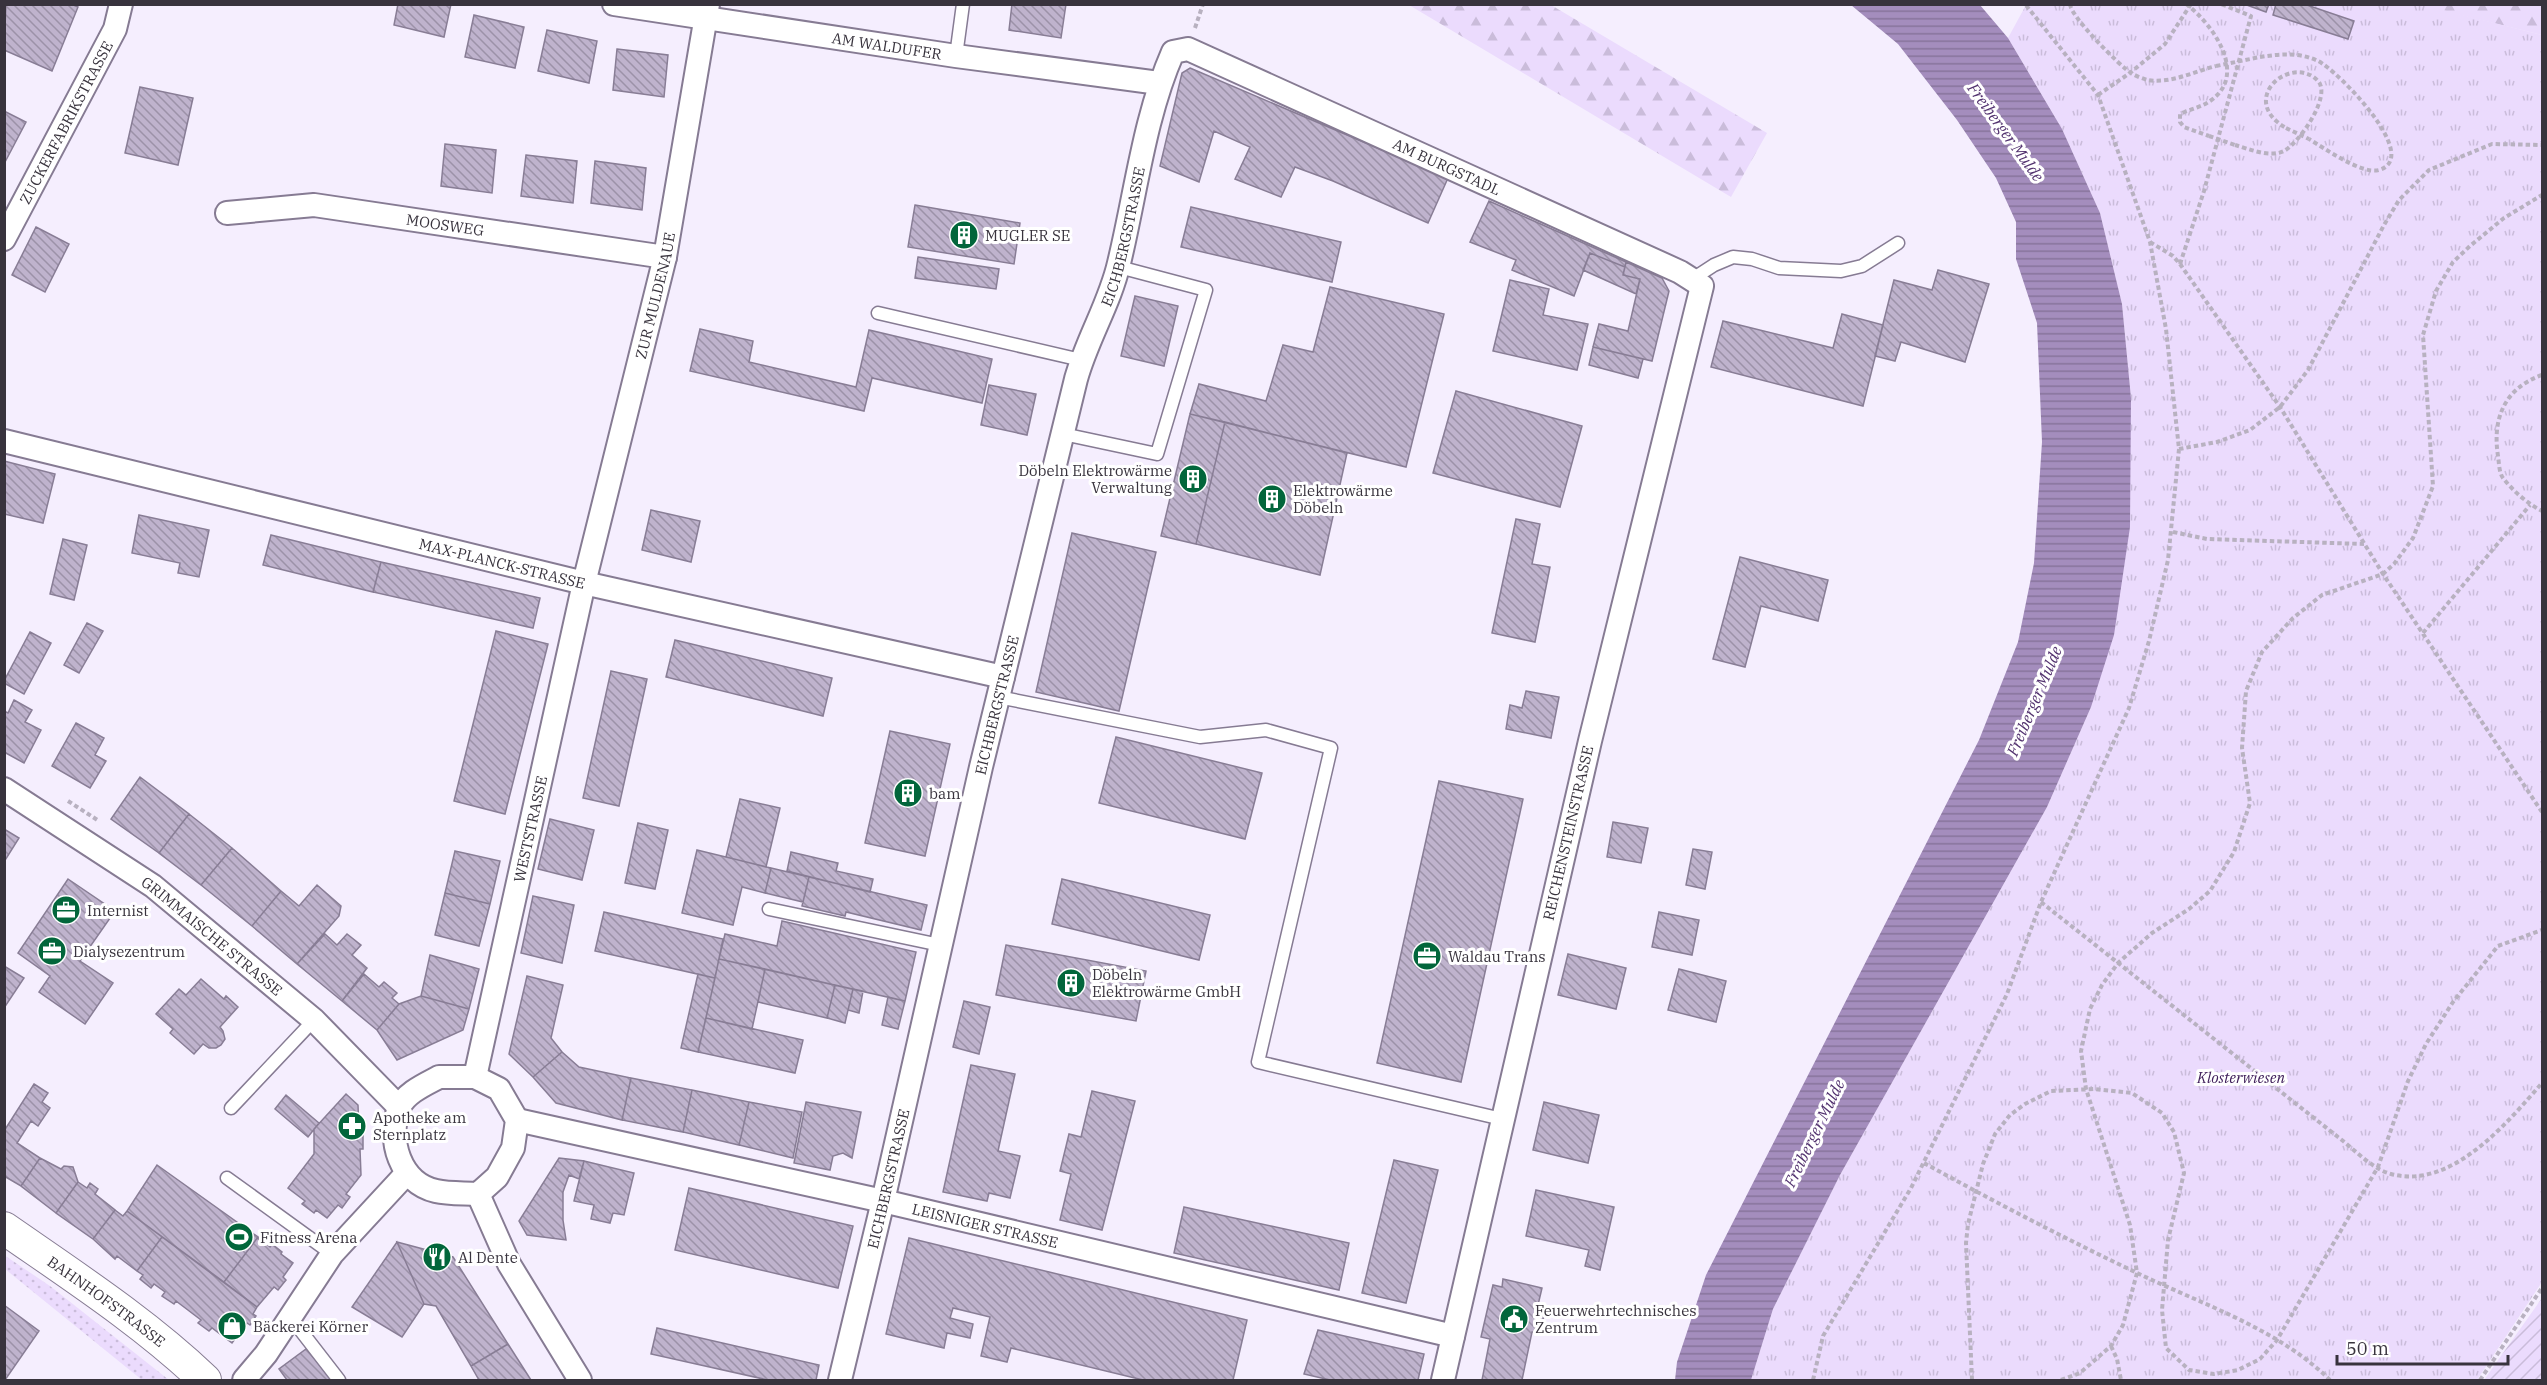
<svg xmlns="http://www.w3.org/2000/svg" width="2547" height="1385" font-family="'IBM Plex Serif',serif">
  <defs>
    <pattern id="grass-dots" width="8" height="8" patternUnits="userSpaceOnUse" patternTransform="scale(1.5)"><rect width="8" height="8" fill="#ebdbfd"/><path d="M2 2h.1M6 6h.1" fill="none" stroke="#cabcda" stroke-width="1.8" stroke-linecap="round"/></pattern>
    <pattern id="forest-firs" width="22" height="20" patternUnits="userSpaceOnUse" patternTransform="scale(1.5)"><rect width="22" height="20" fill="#ebdbfd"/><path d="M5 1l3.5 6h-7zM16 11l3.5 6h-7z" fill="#cabcda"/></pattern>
    <pattern id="park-tufts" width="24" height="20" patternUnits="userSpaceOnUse" patternTransform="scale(1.5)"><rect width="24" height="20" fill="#ebdbfd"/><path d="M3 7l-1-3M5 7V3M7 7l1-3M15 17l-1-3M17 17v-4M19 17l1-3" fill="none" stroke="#cabcda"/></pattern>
    <pattern id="garden-furrows" width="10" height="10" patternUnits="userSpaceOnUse" patternTransform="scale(1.5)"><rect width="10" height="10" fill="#ebdbfd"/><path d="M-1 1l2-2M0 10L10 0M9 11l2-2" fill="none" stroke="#cabcda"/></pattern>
    <pattern id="water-rules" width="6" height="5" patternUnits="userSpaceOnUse" patternTransform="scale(1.5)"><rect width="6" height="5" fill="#a48dbd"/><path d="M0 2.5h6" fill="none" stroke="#87749b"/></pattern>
    <pattern id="building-back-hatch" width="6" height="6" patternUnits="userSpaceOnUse" patternTransform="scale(1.5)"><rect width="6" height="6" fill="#bfb3cd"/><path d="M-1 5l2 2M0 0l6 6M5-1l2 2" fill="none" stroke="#9c92a8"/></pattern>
  </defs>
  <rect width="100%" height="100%" fill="#f5eefe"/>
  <path fill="url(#grass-dots)" d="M4 1255 50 1286 169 1380H142L5 1269Z"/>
  <path fill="url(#forest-firs)" d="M1409 5H1551L1767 133 1731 197Z
    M2419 5H2542V35L2428 7Z"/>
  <path fill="url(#park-tufts)" d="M2419 4 2542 35V1282L2477 1380H1751L1773 1309 1840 1175 2047 807 2091 707 2131 398 2122 304 2100 213 2062 129 2008 38 2026 5Z"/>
  <path fill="url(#garden-furrows)" d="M2542 1298V1380H2484Z"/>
  <path fill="url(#water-rules)" d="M1851 5H1980L2008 38 2062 129 2100 213 2122 304 2131 398 2130 527 2114 635 2091 707 2047 807 1840 1175 1773 1309 1751 1380H1675L1677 1362 1706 1275 1979 740 2018 642 2034 563 2042 442 2037 323 2016 259V222L1996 178 1957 120 1898 44Z"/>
  <path fill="url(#building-back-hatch)" stroke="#887d95" stroke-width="1.5" d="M6 4H71L78 7 52 71 4 50Z
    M398 4H451L444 37 394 25Z
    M1012 4H1066L1061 38 1009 30Z
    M2244 4H2269L2266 12Z
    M2276 4H2304L2354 21 2348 39 2273 15Z
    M474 15 524 27 515 68 465 57Z
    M547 30 597 41 589 83 538 71Z
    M617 49 668 55 664 97 613 90Z
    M1190 68 1448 178 1428 223 1333 181 1295 167 1281 197 1235 179 1250 147 1214 131 1199 182 1160 166 1182 73Z
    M140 87 193 98 178 165 125 153Z
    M4 111 26 122 4 164Z
    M445 144 496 150 492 193 441 186Z
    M526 155 577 161 573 203 521 196Z
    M595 161 646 168 642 210 591 203Z
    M1489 201 1626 262 1625 267 1590 253 1574 296 1512 270 1516 260 1470 242Z
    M915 205 1020 223 1014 264 908 247Z
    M1191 207 1341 242 1332 282 1181 247Z
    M36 227 69 244 45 292 12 275Z
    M1590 253 1625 267 1623 275 1640 279 1636 294 1583 270Z
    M918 257 999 269 996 289 915 278Z
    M1626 262 1662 278 1669 291 1652 361 1593 347 1599 324 1628 331 1640 279 1623 275Z
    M1938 270 1989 284 1965 362 1901 342 1895 361 1875 356 1894 280 1932 290Z
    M1510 280 1549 289 1543 315 1588 324 1577 370 1493 351Z
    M1330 287 1444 314 1406 467 1190 414 1199 384 1266 401 1283 345 1313 352Z
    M1135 296 1178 306 1164 366 1121 356Z
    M1842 314 1883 325 1863 406 1711 367 1723 321 1833 348Z
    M700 329 753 341 749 362 856 387 869 330 992 359 982 403 872 378 864 411 690 371Z
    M1593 347 1643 359 1638 378 1589 365Z
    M989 385 1036 394 1027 435 981 425Z
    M1456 391 1582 426 1560 507 1433 473Z
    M1190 414 1225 422 1196 544 1161 536Z
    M1225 422 1347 453 1320 575 1196 544Z
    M4 461 55 474 43 523 4 514Z
    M651 510 700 521 691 562 642 550Z
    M139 515 209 530 199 577 178 573 180 563 132 553Z
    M1516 519 1540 524 1532 564 1550 567 1535 642 1492 633Z
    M1072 533 1156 552 1119 711 1036 692Z
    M271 535 381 562 373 592 263 565Z
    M63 539 87 545 74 600 50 594Z
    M1740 557 1828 580 1818 621 1761 606 1745 667 1713 659Z
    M381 562 540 598 533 628 373 592Z
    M87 623 103 631 79 673 64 665Z
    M496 631 548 644 505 814 454 801Z
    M30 632 51 643 24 694 4 683V681Z
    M675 640 832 678 823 716 666 677Z
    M611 671 647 679 619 806 583 798Z
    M1526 691 1559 697 1551 738 1506 729 1510 705 1522 708Z
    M14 700 32 710 25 722 41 730 24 763 4 752V711L8 713Z
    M76 723 104 738 95 755 106 761 90 788 52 766Z
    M890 731 950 744 925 856 865 843Z
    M1116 737 1262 773 1245 839 1099 803Z
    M140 777 189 814 159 853 111 819Z
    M1439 781 1523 799 1461 1082 1377 1063Z
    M740 799 780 808 766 867 726 857Z
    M189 814 232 848 201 885 159 853Z
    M550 819 594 830 582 880 538 869Z
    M1613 822 1648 828 1641 863 1607 857Z
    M638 823 668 830 655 889 625 883Z
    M4 829 19 838 4 862Z
    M232 848 281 891 252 926 201 885Z
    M1693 849 1712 852 1705 889 1686 885Z
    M697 850 771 868 765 893 742 887 733 925 682 913Z
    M455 851 500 861 490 904 445 893Z
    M791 852 838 863 836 871 873 879 870 892 787 871Z
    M771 868 809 877 803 902 765 893Z
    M809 877 927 905 921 930 846 912 845 916 802 906Z
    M68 879 115 911 80 961 113 983 85 1024 39 992 50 976 18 953Z
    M1062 879 1210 915 1199 960 1052 924Z
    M317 885 341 906 339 916 297 964 252 926 281 891 299 906Z
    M445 893 490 904 479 946 435 935Z
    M533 896 574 905 562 963 521 953Z
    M604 912 723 939 715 978 595 951Z
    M1659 912 1699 920 1692 955 1652 947Z
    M782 921 916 952 905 1001 719 959 725 934 777 946Z
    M325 934 337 945 347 934 361 945 352 955 367 968 342 1001 297 964Z
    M1006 945 1146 971 1136 1021 996 995Z
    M1568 954 1626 968 1616 1009 1558 995Z
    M430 955 479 969 469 1009 421 996Z
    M719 959 765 969 752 1029 706 1018Z
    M4 966 24 978 4 1008Z
    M765 969 835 985 827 1018 758 1002Z
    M1679 969 1726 981 1716 1022 1668 1010Z
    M364 974 379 987 384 982 397 993 392 998 399 1004 377 1030 342 1001Z
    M698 974 715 978 698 1052 681 1048Z
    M527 976 563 985 551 1038 562 1052 533 1077 509 1054Z
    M201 979 224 999 226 996 238 1007 220 1027 223 1031 225 1039 221 1045 216 1048H209L203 1044 194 1054 170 1033 173 1029 156 1014 179 989 186 995Z
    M835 985 853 989 845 1023 827 1018Z
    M853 989 863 991 859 1013 848 1010Z
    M421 996 469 1009 463 1030 397 1060 377 1030 399 1004Z
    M888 997 905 1001 898 1029 882 1025Z
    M964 1001 990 1007 979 1054 953 1047Z
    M706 1018 803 1040 795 1073 698 1052Z
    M562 1052 579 1067 631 1078 622 1120 556 1103 533 1077Z
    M971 1065 1015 1074 998 1151 1020 1156 1010 1198 989 1193 987 1201 943 1192Z
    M631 1078 692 1090 683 1132 622 1120Z
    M34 1084 48 1093 42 1102 50 1108 38 1126 31 1121 17 1143 40 1158 21 1186 4 1176V1131Z
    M692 1090 749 1102 739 1145 683 1132Z
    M1092 1091 1135 1101 1102 1230 1060 1220 1071 1174 1060 1171 1069 1134 1081 1137Z
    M346 1094 358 1105 359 1131H363V1149H360L361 1175 346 1194 350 1197 342 1208 338 1205 327 1218 316 1210 314 1213 302 1204 305 1201 288 1188 314 1154V1129Z
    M286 1095 319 1123 308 1137 275 1109Z
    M749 1102 802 1112 793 1158 739 1145Z
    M806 1102 861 1112 852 1158 843 1153 833 1156 830 1170 794 1163Z
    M1544 1102 1599 1115 1588 1163 1533 1150Z
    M40 1158 61 1169 64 1166 73 1167 78 1182 56 1213 21 1186Z
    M559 1158 584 1161 579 1179 569 1175 563 1192V1220L566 1240 527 1235 519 1221Z
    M1394 1160 1438 1170 1406 1303 1362 1293Z
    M584 1161 634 1173 624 1215 613 1213 610 1223 591 1219 594 1205 574 1201Z
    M157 1165 258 1237 224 1282 127 1211Z
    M78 1182 87 1188 90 1183 98 1189 95 1194 115 1210 93 1239 56 1213Z
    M689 1188 853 1226 838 1288 675 1250Z
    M1536 1190 1614 1207 1600 1270 1585 1266 1589 1250 1526 1236Z
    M1184 1207 1349 1243 1339 1290 1174 1253Z
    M115 1210 123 1216 127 1211 162 1237 137 1271 117 1256 115 1259 93 1239Z
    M162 1237 257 1307 253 1314 256 1316 250 1325 247 1323 232 1343 212 1328 209 1331 198 1323 201 1320 176 1301 174 1304 162 1296 165 1292 154 1284 151 1288 140 1279 143 1275 137 1271Z
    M258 1237 270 1247 272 1244 282 1252 281 1254 293 1263 283 1277 286 1280 278 1290 274 1287 257 1307 224 1282Z
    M909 1238 1247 1320 1233 1380H1143L1011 1348 1007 1362 981 1356 990 1317 953 1308 950 1318 973 1324 970 1338 947 1333 944 1348 886 1334Z
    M397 1242 453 1257 508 1344 471 1366 436 1306 424 1304Z
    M397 1242 424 1304 402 1337 352 1307Z
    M1503 1279 1542 1288 1538 1305 1546 1307 1540 1333 1532 1332 1522 1380H1482L1490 1339 1481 1337 1493 1285 1502 1287Z
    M4 1305 39 1331 5 1380H4Z
    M657 1328 819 1365 816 1380H768L651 1354Z
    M1318 1330 1424 1354 1418 1380H1330L1304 1374Z
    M508 1344 531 1380H479L471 1366Z
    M310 1346 334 1380H287L279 1369Z"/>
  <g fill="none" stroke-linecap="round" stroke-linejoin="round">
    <g stroke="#867b93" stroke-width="15">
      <path id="service" d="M956 56 963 4
        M1691 280 1714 265 1733 257 1752 259 1779 268 1841 271 1862 266 1898 243
        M878 313 1081 360
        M1063 434 1157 454 1206 290 1119 267
        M998 697 1200 737 1266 730 1331 748 1258 1062 1502 1119
        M769 909 940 945
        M231 1108 314 1020
        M227 1178 332 1254
        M291 1318 339 1380"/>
    </g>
    <g stroke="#867b93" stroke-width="26">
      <g id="minor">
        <path id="s1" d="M614 4 956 56 1159 83"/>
        <path id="s2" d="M227 213 314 205 665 257"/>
        <path id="s3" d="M4 239 115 29 121 4"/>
        <path id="s4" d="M4 441 584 583 1003 677"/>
        <path id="s5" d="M4 789 153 886 314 1020 399 1107"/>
        <path d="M439 1077H475L499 1089 517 1120 513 1148 497 1177 478 1194C464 1193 449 1194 436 1191 400 1183 387 1140 399 1108 405 1093 426 1084 439 1077Z"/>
        <path id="s6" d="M475 1077 584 583 665 257 708 4"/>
        <path id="s7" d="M517 1120 883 1201 1453 1336"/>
        <path d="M478 1194 509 1264 580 1380"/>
        <path d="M244 1380 266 1354 332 1254 406 1174"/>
        <path id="s8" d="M840 1380 883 1201 981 767 1076 379C1087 339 1110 303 1119 263 1136 193 1144 118 1173 52L1188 49 1680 272 1702 286 1590 741 1443 1380"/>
      </g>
    </g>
    <g stroke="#867b93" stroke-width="34">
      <g id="secondary">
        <path id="s9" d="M4 1228C73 1276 144 1322 205 1380"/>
      </g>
    </g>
    <path stroke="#b8b1c0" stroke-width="4" stroke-dasharray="4.5 3" stroke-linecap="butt" d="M2070 4C2070 16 2120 66 2131 73 2136 76 2143 79 2148 80 2170 84 2196 71 2216 66
      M2186 4C2213 24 2249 75 2210 101 2202 107 2190 109 2180 114V122L2184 127 2209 136
      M1195 28 1203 4
      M2260 57C2280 54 2299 52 2318 61 2337 70 2423 157 2379 170 2362 175 2324 148 2309 139
      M2098 95 2130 73 2165 44 2191 4
      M2235 145C2249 149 2270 158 2284 151 2299 143 2332 96 2318 81 2292 53 2236 99 2286 128
      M2150 242 2173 256 2180 264 2280 407 2383 574 2542 812
      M2180 264 2204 191 2251 16 2221 4
      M2542 375C2505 388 2492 418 2498 456 2499 462 2499 473 2503 478 2513 491 2528 504 2542 511
      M2179 449 2217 442 2250 430 2280 407 2308 370 2384 225 2399 200 2429 170 2492 144 2542 145
      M2173 532 2207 539 2364 544
      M2423 633 2530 505
      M68 801 99 821
      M2041 902 2338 1137C2354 1149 2372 1169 2391 1174 2452 1190 2507 1123 2542 1083
      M1924 1163C1993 1201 2064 1238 2135 1272 2201 1304 2277 1328 2330 1380
      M2111 1346 2117 1359 2121 1380
      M1813 1380 1823 1336 1911 1188 2007 994 2041 902 2129 708 2149 641 2168 560 2179 449 2166 329 2150 242 2098 95 2025 4
      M1972 1380 1966 1243 1968 1224 1983 1164 1995 1134 2010 1115 2025 1104 2051 1091 2094 1089 2132 1093 2162 1113 2174 1132 2184 1173 2168 1240 2162 1310 2166 1348 2189 1370 2214 1374 2238 1370 2260 1359 2277 1340 2378 1167 2408 1081 2426 1044 2453 1002 2498 946 2542 930
      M2061 1380 2080 1373 2111 1346 2123 1325 2137 1273 2130 1225 2086 1089 2081 1051 2090 1009 2102 985 2118 963 2152 933 2189 909 2210 891 2234 852 2250 803 2242 748 2246 691 2262 652 2293 618 2322 595 2383 574 2394 564 2413 538 2433 486 2423 335 2436 291 2453 262 2470 246 2504 218 2542 195
      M2480 1380 2542 1288"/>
    <use href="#service" stroke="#fff" stroke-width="12"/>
    <use href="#minor" stroke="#fff" stroke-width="22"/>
    <use href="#secondary" stroke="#fff" stroke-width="32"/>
    <path stroke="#b8b1c0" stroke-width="4" stroke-dasharray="4.5 3" stroke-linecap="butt" d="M2216 66 2260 57
      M2286 128 2309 139
      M2209 136 2235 145"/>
  </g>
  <defs>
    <g id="building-disc" transform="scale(1.5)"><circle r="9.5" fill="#02663b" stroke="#fff"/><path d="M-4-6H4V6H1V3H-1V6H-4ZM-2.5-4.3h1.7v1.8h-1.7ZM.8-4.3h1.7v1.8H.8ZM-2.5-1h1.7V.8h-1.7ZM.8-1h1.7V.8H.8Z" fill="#fff"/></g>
    <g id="office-disc" transform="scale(1.5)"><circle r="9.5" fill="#02663b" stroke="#fff"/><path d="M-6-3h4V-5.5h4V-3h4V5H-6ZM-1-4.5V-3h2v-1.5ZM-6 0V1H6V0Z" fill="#fff"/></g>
    <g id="pharmacy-disc" transform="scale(1.5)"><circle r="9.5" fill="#02663b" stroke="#fff"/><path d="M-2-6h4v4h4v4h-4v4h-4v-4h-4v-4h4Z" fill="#fff"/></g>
    <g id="stadium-disc" transform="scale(1.5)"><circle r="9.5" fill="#02663b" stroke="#fff"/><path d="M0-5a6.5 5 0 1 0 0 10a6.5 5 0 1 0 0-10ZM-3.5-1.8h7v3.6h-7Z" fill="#fff"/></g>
    <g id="restaurant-disc" transform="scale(1.5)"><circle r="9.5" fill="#02663b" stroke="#fff"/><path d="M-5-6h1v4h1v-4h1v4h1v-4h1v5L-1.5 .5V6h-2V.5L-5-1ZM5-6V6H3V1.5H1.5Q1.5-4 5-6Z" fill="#fff"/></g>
    <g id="civic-disc" transform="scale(1.5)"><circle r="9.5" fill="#02663b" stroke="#fff"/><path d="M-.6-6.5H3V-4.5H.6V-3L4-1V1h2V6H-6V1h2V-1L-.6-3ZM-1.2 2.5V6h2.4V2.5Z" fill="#fff"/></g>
    <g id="shop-disc" transform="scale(1.5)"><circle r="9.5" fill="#02663b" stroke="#fff"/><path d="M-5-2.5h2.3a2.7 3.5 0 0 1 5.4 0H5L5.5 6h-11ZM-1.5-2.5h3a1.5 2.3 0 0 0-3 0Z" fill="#fff"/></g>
  </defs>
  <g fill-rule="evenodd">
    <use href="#building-disc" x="964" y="235"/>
    <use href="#building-disc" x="1193" y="479"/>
    <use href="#building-disc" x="1272" y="499"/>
    <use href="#building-disc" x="908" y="793"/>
    <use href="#office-disc" x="66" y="910"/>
    <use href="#office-disc" x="52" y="951"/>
    <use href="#office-disc" x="1427" y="956"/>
    <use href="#building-disc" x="1071" y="983"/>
    <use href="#pharmacy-disc" x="352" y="1126"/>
    <use href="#stadium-disc" x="239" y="1237"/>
    <use href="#restaurant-disc" x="437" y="1257"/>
    <use href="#civic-disc" x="1514" y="1319"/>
    <use href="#shop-disc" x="232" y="1326"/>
  </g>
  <g text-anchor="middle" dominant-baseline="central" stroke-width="6" stroke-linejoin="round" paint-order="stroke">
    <g font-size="15" fill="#38333d" stroke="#fff">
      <text stroke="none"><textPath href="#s1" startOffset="276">AM WALDUFER</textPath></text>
      <text stroke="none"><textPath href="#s3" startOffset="132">ZUCKERFABRIKSTRASSE</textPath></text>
      <text stroke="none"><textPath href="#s8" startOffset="1670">AM BURGSTADL</textPath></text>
      <text stroke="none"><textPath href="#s2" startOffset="220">MOOSWEG</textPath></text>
      <text stroke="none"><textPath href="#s8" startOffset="1179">EICHBERGSTRASSE</textPath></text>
      <text stroke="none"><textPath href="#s6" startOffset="802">ZUR MULDENAUE</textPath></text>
      <text stroke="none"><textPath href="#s4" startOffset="513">MAX-PLANCK-STRASSE</textPath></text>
      <text stroke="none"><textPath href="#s8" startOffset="693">EICHBERGSTRASSE</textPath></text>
      <text stroke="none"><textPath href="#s6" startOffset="254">WESTSTRASSE</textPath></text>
      <text transform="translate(1568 833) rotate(-77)">REICHENSTEINSTRASSE</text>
      <text stroke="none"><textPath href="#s5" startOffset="255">GRIMMAISCHE STRASSE</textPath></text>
      <text stroke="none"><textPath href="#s8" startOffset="207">EICHBERGSTRASSE</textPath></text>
      <text stroke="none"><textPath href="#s7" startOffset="480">LEISNIGER STRASSE</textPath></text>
      <text stroke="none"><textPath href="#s9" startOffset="126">BAHNHOFSTRASSE</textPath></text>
    </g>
    <g font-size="15" fill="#38333d" stroke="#fff" text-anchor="start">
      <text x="985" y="235">MUGLER SE</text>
      <text x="1172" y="470" text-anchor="end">Döbeln Elektrowärme<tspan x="1172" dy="17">Verwaltung</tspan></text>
      <text x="1293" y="490">Elektrowärme<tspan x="1293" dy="17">Döbeln</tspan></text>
      <text x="929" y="793">bam</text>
      <text x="87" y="910">Internist</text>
      <text x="73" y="951">Dialysezentrum</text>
      <text x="1448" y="956">Waldau Trans</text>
      <text x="1092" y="974">Döbeln<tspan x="1092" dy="17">Elektrowärme GmbH</tspan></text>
      <text x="373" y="1117">Apotheke am<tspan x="373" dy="17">Sternplatz</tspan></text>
      <text x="260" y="1237">Fitness Arena</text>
      <text x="458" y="1257">Al Dente</text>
      <text x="1535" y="1310">Feuerwehrtechnisches<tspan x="1535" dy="17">Zentrum</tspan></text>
      <text x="253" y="1326">Bäckerei Körner</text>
    </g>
    <g font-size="15" font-style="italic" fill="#40205b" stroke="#fff">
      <text x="2241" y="1077">Klosterwiesen</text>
    </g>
    <g font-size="16" font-style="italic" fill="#52326f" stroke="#fff">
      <text transform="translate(2006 132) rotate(54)">Freiberger Mulde</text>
      <text transform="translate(2034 701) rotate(-67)">Freiberger Mulde</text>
      <text transform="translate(1814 1133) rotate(-64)">Freiberger Mulde</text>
    </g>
  </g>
  <rect width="2547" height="1385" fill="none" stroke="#38333d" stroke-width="12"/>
  <path d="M2337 1355v9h171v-9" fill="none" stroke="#38333d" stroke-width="3"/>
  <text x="2346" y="1355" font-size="18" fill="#38333d" stroke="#ffffff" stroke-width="4.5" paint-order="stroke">50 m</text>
</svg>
